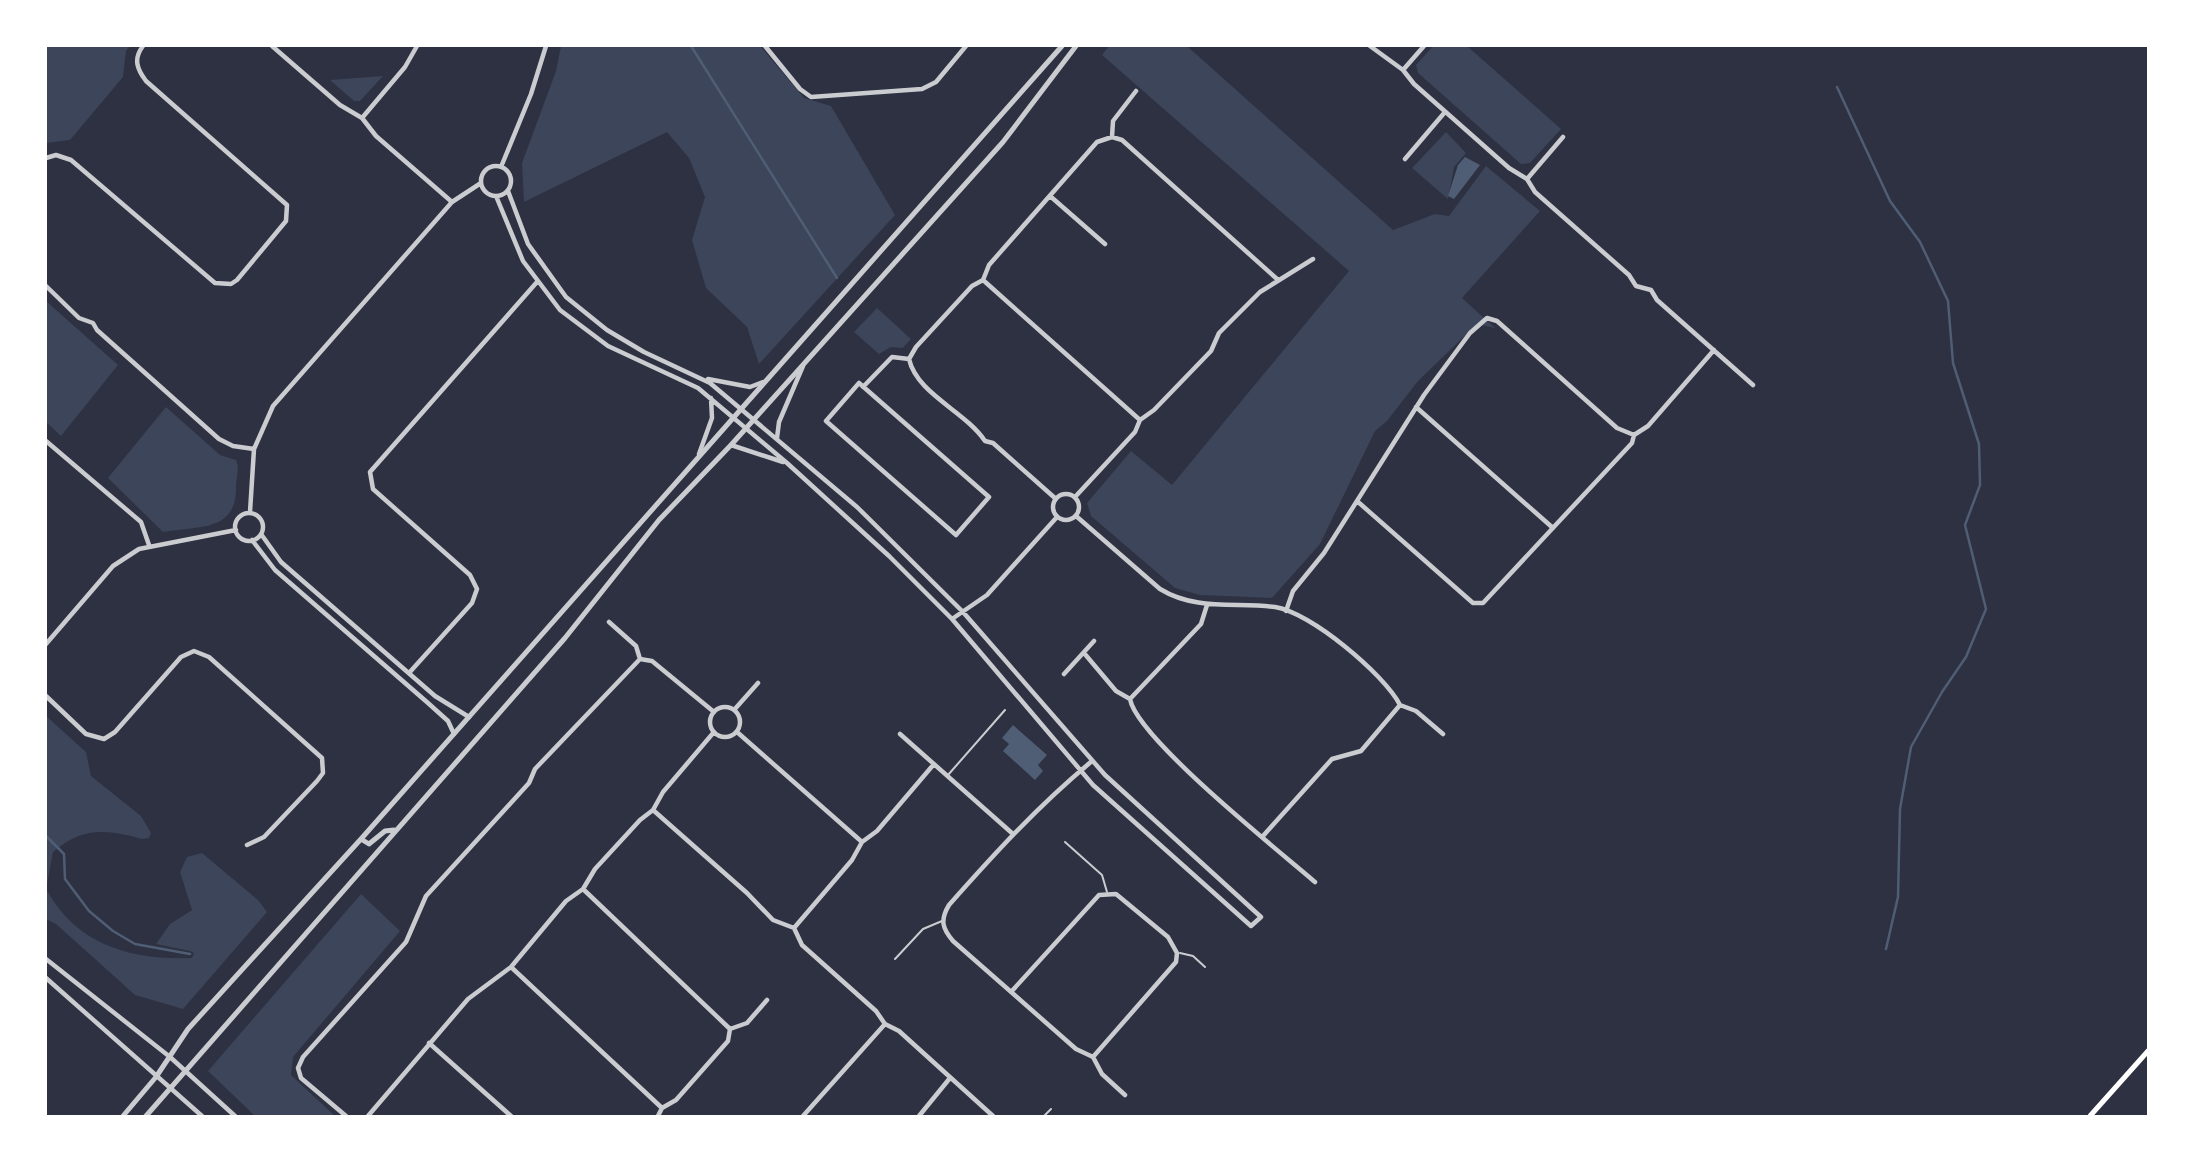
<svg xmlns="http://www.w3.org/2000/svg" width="2194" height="1162" font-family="'PT Sans Narrow',sans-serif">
  <rect width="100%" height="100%" fill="#2d3142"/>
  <path fill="#3c4559" d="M46 46H130L126 51 123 77 70 140 46 143Z
    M561 46H760L804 98 831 106 895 215 759 364 747 327 706 288 692 240 705 197 689 158 667 132 524 202 522 163 556 71Z
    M1109 46H1187L1393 230 1435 214 1449 216 1486 166 1540 211 1462 298 1495 328 1477 324 1418 381 1387 421 1375 431 1320 544 1272 598 1200 595 1175 588 1091 516 1087 503 1131 451 1172 485 1349 271 1102 55Z
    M1433 46H1467L1561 129 1530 163 1521 164 1418 73 1416 65Z
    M383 76 360 101H354L330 80Z
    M1446 132 1466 153 1454 167 1448 199 1412 168Z
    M46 301 118 365 61 436 46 422Z
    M877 308 911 339 903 348 891 347 879 354 854 332Z
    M166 407 220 455 236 460C240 469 236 478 236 487 237 532 198 526 163 532L108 478Z
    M46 716 86 752 91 776 141 816 151 833 149 838 142 839C106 829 82 827 53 852L46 889C77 946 132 960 192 958L194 953 190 951 156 944 170 924 192 910 180 872 187 857 202 853 258 900 267 912 183 1009 135 995 56 924 46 919Z
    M361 894 400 931 293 1057 291 1075 335 1116H255L208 1071Z"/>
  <path fill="#4f5d75" d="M1465 157 1480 165 1454 199 1448 196 1458 165Z
    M1013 725 1047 755 1038 765 1043 771 1035 780 1003 751 1009 744 1002 738Z"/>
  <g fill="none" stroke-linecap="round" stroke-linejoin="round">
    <path stroke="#4f5d75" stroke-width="2.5" d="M691 46 837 278
      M1837 87 1890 201 1920 242 1948 301 1953 363 1979 444 1980 485 1965 525 1986 609 1966 657 1942 692 1911 747 1900 809 1898 897 1886 949
      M46 836 64 854 65 879 89 911 113 931 135 944 190 954"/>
    <path stroke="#caccd0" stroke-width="2" d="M948 775 1005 710
      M1065 842 1102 875 1107 892
      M1180 953 1193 956 1205 967
      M895 959 923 929 942 921
      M1044 1116 1051 1109"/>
    <path stroke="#caccd0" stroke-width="4.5" d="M272 46 340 105 362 118 376 136 452 202
      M765 46 800 89 811 97 922 89 936 82 966 46
      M1370 46 1403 70 1414 84 1509 168 1527 179 1535 192 1629 275 1636 286 1651 290 1657 300 1753 385
      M1403 70 1424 46
      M362 118 405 67 417 46
      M1112 137 1113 121 1136 91
      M46 158 56 155 71 160 215 283 231 284 237 280 286 221 287 205 146 81C137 69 133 59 143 46
      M1405 159 1445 112
      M481 181a15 15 0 1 1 30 0a15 15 0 1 1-30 0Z
      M501 167 531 94 546 46
      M1527 179 1563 137
      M496 196 523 261 560 310 608 346 698 388 787 463 889 556 952 619 1093 785 1251 926 1261 917 1105 775 963 612 857 507 710 383 644 352 607 330 566 297 528 244 508 191
      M1050 196 1105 244
      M983 280 1140 420
      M46 286 79 318 93 323 97 330 219 439 233 446 254 449
      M708 379 750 387 763 382
      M859 383 989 497 956 535 826 421Z
      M863 387 892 357 909 359
      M1416 407 1553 528
      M777 438 779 422 803 366
      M46 441 141 522 149 545
      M731 445 783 462
      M699 454 712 418 711 398
      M1053 507a13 13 0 1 1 26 0a13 13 0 1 1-26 0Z
      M1075 497 1135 432 1140 420 1154 410 1211 351 1219 333 1260 292 1313 259
      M1056 499 993 443 985 441C965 411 917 394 909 359L916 347 972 286 983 280 989 265 1097 142 1112 137 1122 140 1277 279
      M1357 501 1473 603H1483L1632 443 1634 435 1648 426 1714 350
      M250 512 254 449 273 406 452 202 481 183
      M235 527a14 14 0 1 1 28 0a14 14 0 1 1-28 0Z
      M1076 516 1160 589C1196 611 1235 602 1275 607 1310 612 1384 674 1400 705L1416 711 1443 734
      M261 534 281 562 435 696 469 717
      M252 540 275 570 428 703 448 721 454 734
      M1286 611 1293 591 1324 553 1424 395 1470 333 1487 318 1497 321 1617 428 1634 435
      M952 619 987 595 1057 517
      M609 622 636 646 640 659
      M46 644 113 566 139 549 236 530
      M1084 653 1116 691 1130 699 1201 624 1207 605
      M409 673 472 603 477 589 470 575 373 489 370 472 537 282
      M1064 674 1094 641
      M46 696 86 734 104 739 115 732 181 657 194 651 209 657 322 758 323 773 317 781 264 837 247 845
      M1130 699C1137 738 1278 850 1315 882
      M710 722a15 15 0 1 1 30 0a15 15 0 1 1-30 0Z
      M734 710 758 683
      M737 732 862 842
      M900 734 1013 834
      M1092 761C1037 807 996 852 949 905 940 920 942 928 953 941L1076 1049 1093 1057 1102 1074 1125 1095
      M934 764 877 831 862 842 852 860 794 928 802 945 876 1011 885 1024 899 1031 993 1116
      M653 810 747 893 773 920 794 928
      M1263 836 1332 759 1361 751 1400 705
      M583 889 730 1029
      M46 959 170 1057 235 1116
      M511 967 662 1108
      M46 978 202 1116
      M1011 992 1099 895 1116 894 1168 937 1177 953 1176 962 1093 1057
      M429 1043 511 1116
      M346 1116 301 1078 298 1068 303 1057 406 942 426 896 529 783 535 769 640 659 652 661 714 712
      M368 1116 468 999 511 967 566 901 583 889 595 869 640 820 653 810 663 792 714 732
      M658 1116 662 1108 676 1100 728 1041 730 1029 747 1023 767 1000
      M803 1116 885 1024
      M919 1116 950 1078"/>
    <path stroke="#caccd0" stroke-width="5" d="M361 839 369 844 385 831 394 830
      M123 1116 156 1077 188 1029 361 839 1062 46
      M146 1116 565 638 659 520 731 445 1003 142 1076 46"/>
    <path stroke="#fff" stroke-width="5" d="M2090 1116 2148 1051"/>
  </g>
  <rect width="2194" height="1162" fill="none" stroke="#ffffff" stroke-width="94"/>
</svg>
